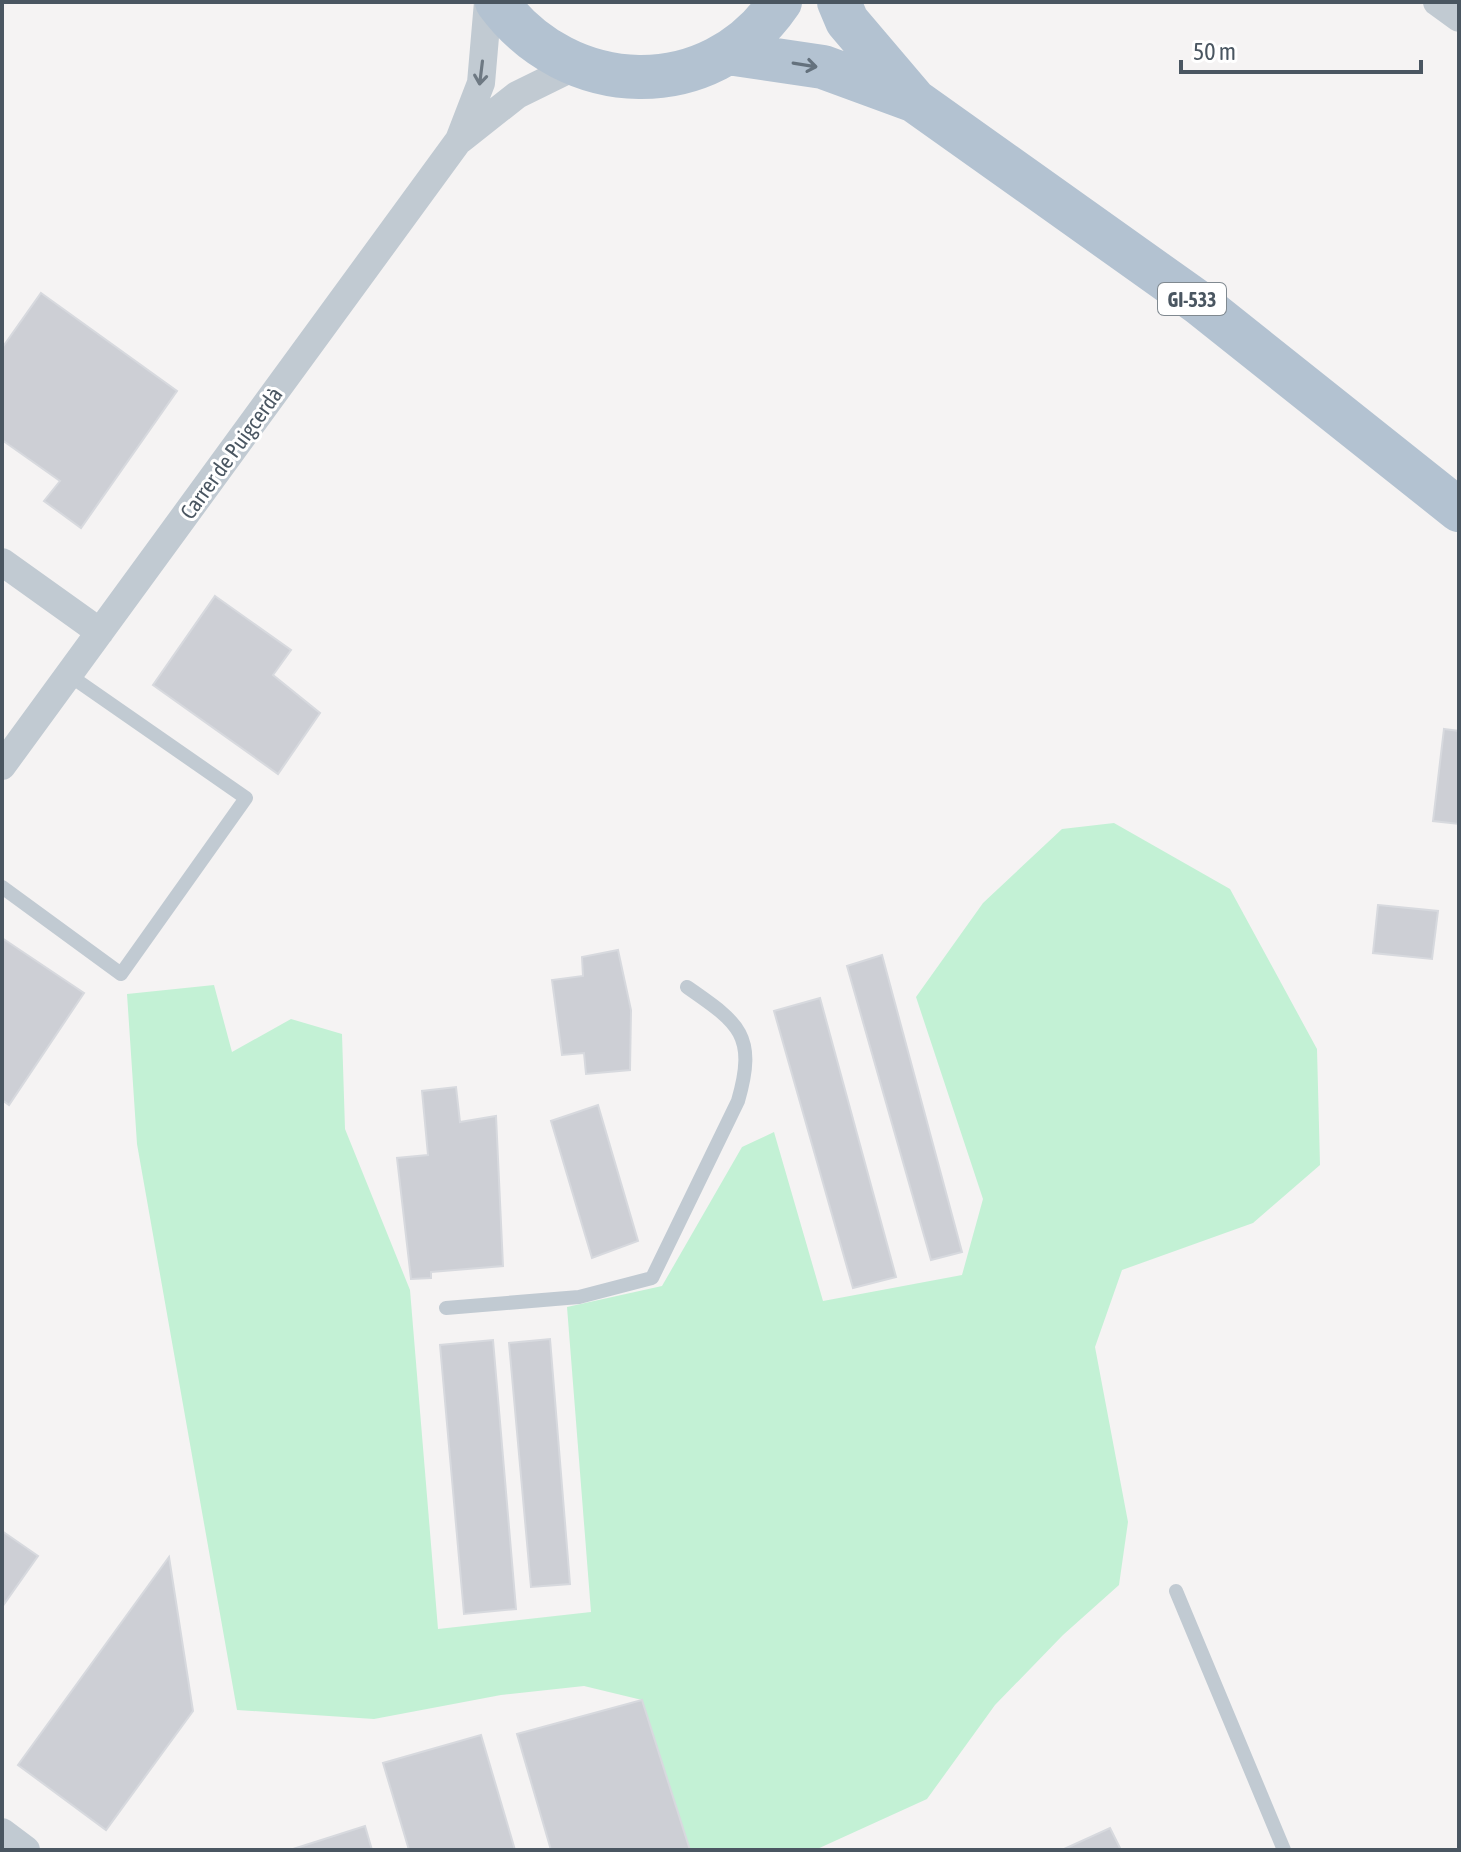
<svg xmlns="http://www.w3.org/2000/svg" width="1461" height="1852" font-family="'Asap Condensed',sans-serif">
  <rect width="100%" height="100%" fill="#f5f3f3"/>
  <path fill="#c3f1d5" d="M1114 823 1230 889 1317 1049 1320 1165 1253 1223 1122 1270 1095 1347 1128 1522 1119 1585 1063 1635 995 1705 927 1799 815 1850H690L642 1700 584 1686 501 1695 374 1719 237 1710 137 1144 127 994 214 985 232 1052 291 1019 342 1034 345 1129 410 1290 438 1629 591 1612 567 1307 662 1286 742 1147 774 1132 823 1301 962 1275 983 1199 916 997 983 903 1062 829Z"/>
  <path fill="#cdcfd5" stroke="#d7d9de" stroke-width="2" d="M41 293 177 391 81 528 44 501 60 481 2 440V348Z
    M215 596 291 650 273 675 320 713 278 774 153 685Z
    M1444 729 1459 731V824L1433 821Z
    M1378 905 1438 911 1432 959 1373 953Z
    M2 938 84 993 9 1105 2 1100Z
    M618 950 631 1010 630 1070 586 1074 584 1053 562 1055 552 980 583 976 582 957Z
    M882 955 962 1252 931 1260 847 966Z
    M820 998 896 1277 853 1288 774 1011Z
    M456 1087 460 1122 496 1116 503 1266 431 1272V1278L411 1279 397 1158 428 1155 422 1091Z
    M598 1105 638 1241 592 1258 551 1121Z
    M550 1339 570 1584 531 1587 509 1343Z
    M493 1340 516 1609 464 1614 440 1345Z
    M2 1531 38 1556 2 1607Z
    M169 1557 193 1711 106 1830 18 1765Z
    M642 1700 690 1850H551L517 1734Z
    M481 1735 515 1850H409L383 1763Z
    M365 1826 372 1850H290Z
    M1110 1828 1121 1850H1062Z"/>
  <g fill="none" stroke-linecap="round" stroke-linejoin="round">
    <path stroke="#c1cad2" stroke-width="14" d="M2 887 121 974 246 798 69 675
      M446 1308 579 1297 652 1278 738 1101C757 1035 739 1023 687 987
      M1176 1591 1284 1850"/>
    <path stroke="#c1cad2" stroke-width="28" d="M1437 2 1459 18
      M460 140 517 95 576 66
      M2 562 100 632
      M2 766 459 140 481 83 488 2
      M2 1832 26 1850"/>
    <path stroke="#b3c2d1" stroke-width="44" d="M497 2C568 99 710 105 780 2
      M839 2 847 21 915 101 1199 303 1459 510
      M728 53 823 67 913 100"/>
  </g>
  <defs><path id="oneway-shaft" d="M-6 0H5M1.5-3L5.5 0L1.5 3" fill="none" stroke-width="1.6" stroke-linecap="round" stroke-linejoin="round" transform="scale(2)"/></defs>
  <use stroke="#64717d" href="#oneway-shaft" transform="translate(805 65) rotate(9)"/>
  <use stroke="#6e7983" href="#oneway-shaft" transform="translate(481 73) rotate(97)"/>
  <g text-anchor="middle" dominant-baseline="central" stroke-width="6" stroke-linejoin="round" paint-order="stroke">
    <rect fill="#fff" stroke="#808990" stroke-width="2" x="1158" y="283" width="68" height="32" rx="6"/>
    <g font-size="20" font-weight="bold" fill="#4a5661">
      <text x="1192" y="299">GI-533</text>
    </g>
    <g font-size="22" fill="#4a5661" stroke="#fff">
      <text transform="translate(231 453) rotate(-54)">Carrer de Puigcerdà</text>
    </g>
  </g>
  <rect width="1461" height="1852" fill="none" stroke="#4a5661" stroke-width="8"/>
  <path d="M1181 60v12h240v-12" fill="none" stroke="#4a5661" stroke-width="4"/>
  <text x="1193" y="60" font-size="24" fill="#4a5661" stroke="#ffffff" stroke-width="6" paint-order="stroke">50 m</text>
</svg>
